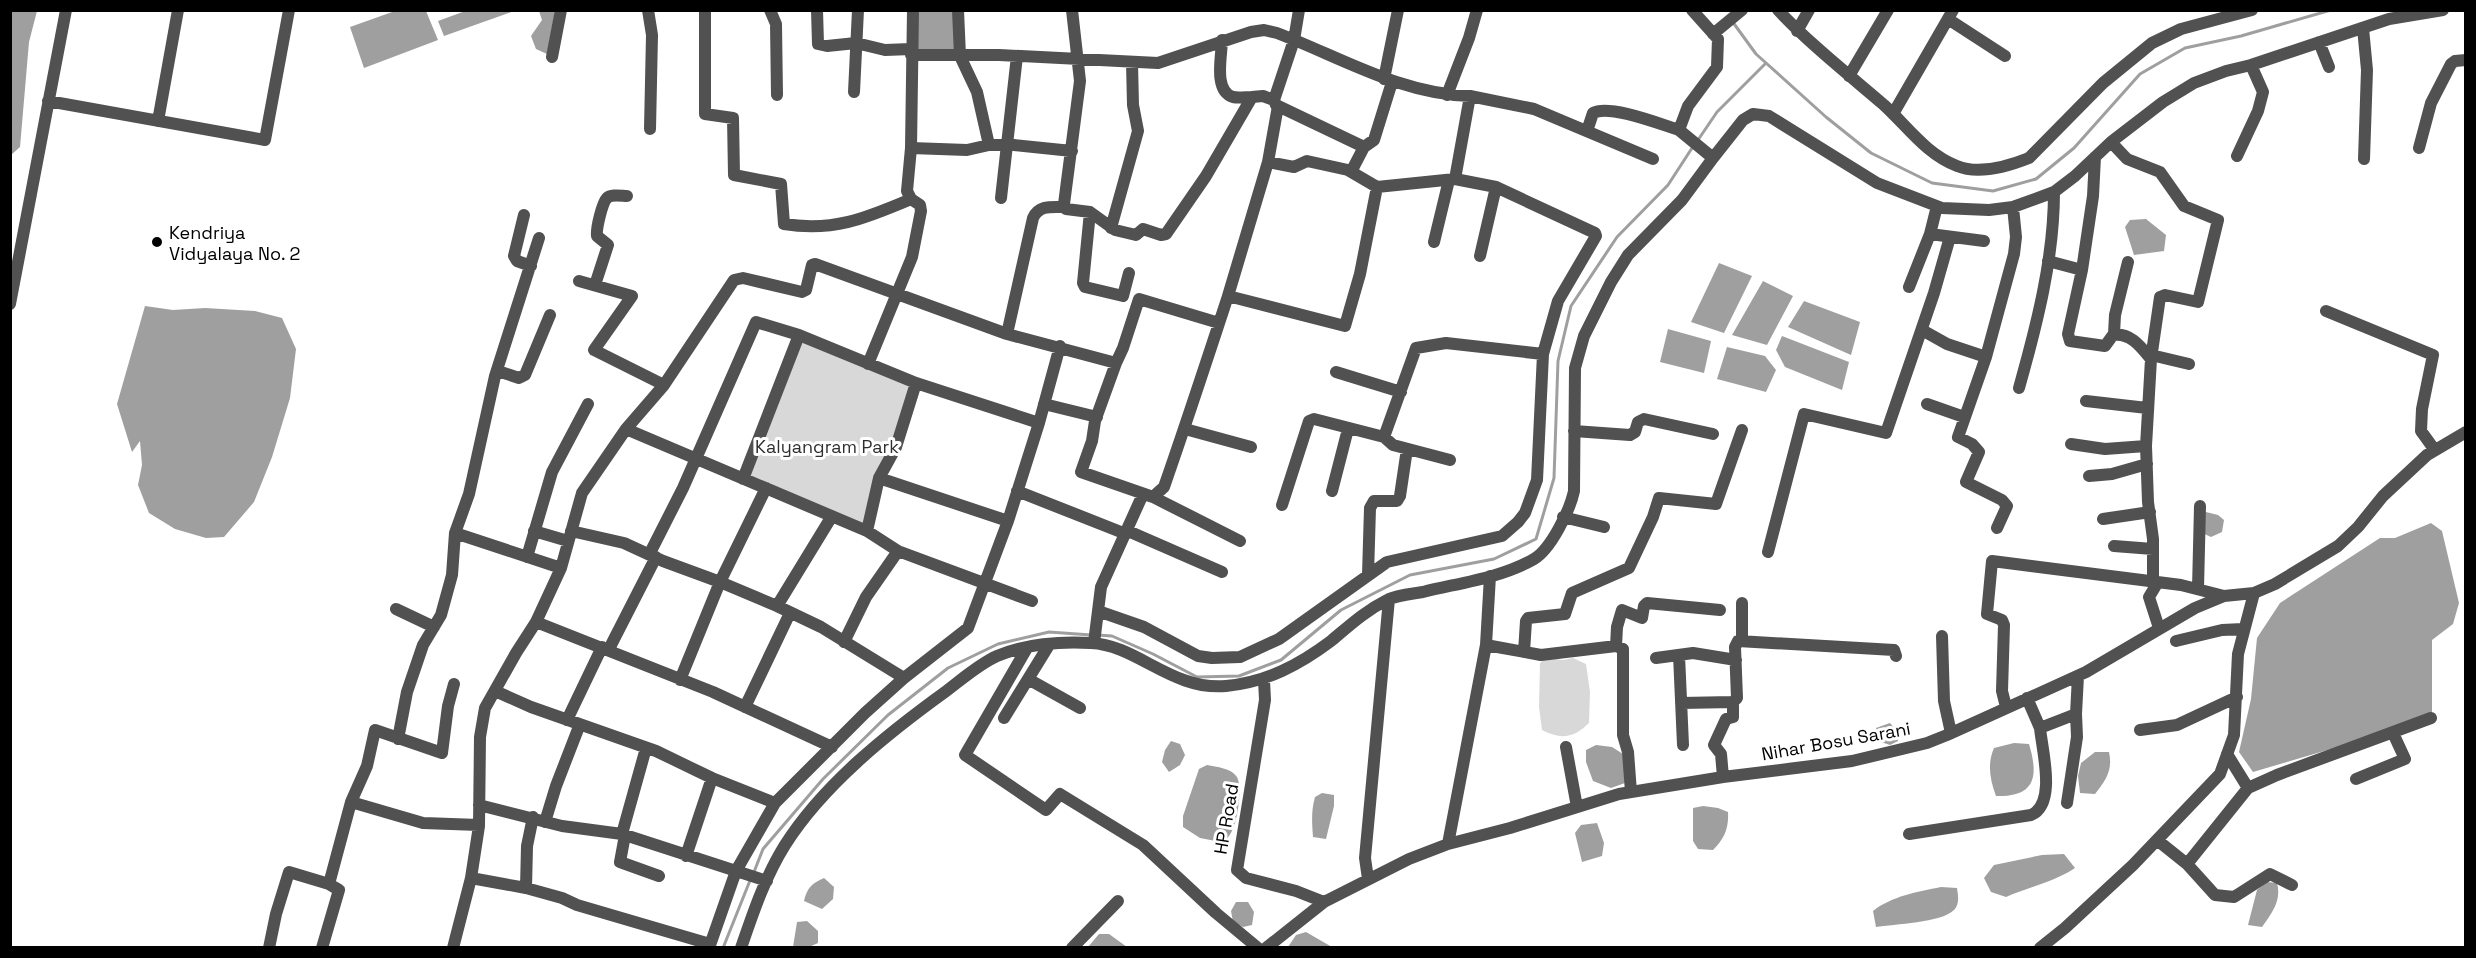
<svg xmlns="http://www.w3.org/2000/svg" width="2476" height="958" font-family="'Space Grotesk',sans-serif">
  <rect width="100%" height="100%" fill="#fff"/>
  <path fill="#d8d8d8" d="M803 339 910 385 865 527 747 481Z
    M1546 658 1563 660 1573 658 1586 664 1590 692 1589 723C1574 738 1561 740 1542 730L1539 707 1540 663Z"/>
  <path fill="#9f9f9f" d="M11 10 37 11 29 42 20 147 11 155Z
    M468 10H514V11L444 36 438 21Z
    M395 11H426L438 40 364 68 350 27Z
    M539 11H555L547 54 536 49 531 36 542 20Z
    M916 11H955V50H915Z
    M2146 219 2166 235 2164 251 2134 255 2125 227 2130 220Z
    M1719 263 1752 276 1724 333 1691 322Z
    M1763 281 1793 296 1767 345 1732 335Z
    M1804 301 1860 322 1851 355 1788 327Z
    M145 306 173 310 205 308 255 311 282 318 296 349 290 398 272 457 254 502 224 537 206 538 175 529 149 513 138 485 142 465 140 441 132 452 117 404Z
    M1668 329 1711 341 1704 373 1660 362Z
    M1782 336 1849 362 1842 390 1785 367 1776 350Z
    M1727 347 1765 356 1776 370 1766 392 1717 379Z
    M2202 511 2218 515 2224 520 2222 532 2211 537 2198 531Z
    M2431 523 2442 531 2459 603 2453 624 2432 640V714L2375 736 2253 772 2239 752 2251 699 2257 638 2280 603 2380 538H2395Z
    M1890 723 1899 734 1898 741 1890 745 1881 742 1876 728Z
    M1171 741 1180 744 1185 755 1180 765 1169 772 1162 762 1165 750Z
    M2014 743 2029 744C2039 777 2035 797 1996 796 1990 780 1987 764 1994 748Z
    M1596 745 1612 747 1623 754 1625 783 1611 788 1593 781 1586 762V750Z
    M2095 752H2109C2113 770 2106 780 2095 794L2080 793 2078 776 2081 763Z
    M1207 765C1217 767 1231 768 1237 777 1243 788 1237 827 1229 836 1227 839 1224 840 1221 842L1200 838 1183 827V816L1199 769Z
    M1322 793 1334 795V806L1326 839 1313 837C1312 823 1311 811 1315 797Z
    M1703 806 1718 808 1728 812C1729 829 1724 839 1713 850L1698 849 1693 841V808Z
    M1597 823 1604 843 1602 856 1582 862 1575 833 1581 825Z
    M2064 854 2075 868C2054 882 2029 887 2006 897L1991 892 1984 878 1994 865 2042 855Z
    M824 878 834 887 833 899 822 909 804 901C807 888 812 883 824 878Z
    M2267 882 2277 883C2282 901 2271 914 2262 927L2248 925 2257 890Z
    M1941 887 1957 888C1958 895 1960 904 1954 910 1941 923 1894 924 1876 927L1873 911C1892 896 1917 892 1941 887Z
    M1236 902H1248L1254 912 1252 925 1243 927 1233 922 1231 911Z
    M807 921 818 931V943L809 947H793L797 922Z
    M1306 932 1332 947H1288L1296 935Z
    M1099 934H1109L1127 947H1088Z"/>
  <g fill="none" stroke-linecap="round" stroke-linejoin="round">
    <path stroke="#9f9f9f" stroke-width="3" d="M1732 21 1756 54 1826 117 1871 153 1932 183 1993 191 2036 179 2074 148 2140 74 2185 48 2241 36 2331 10
      M1698 140 1717 112 1766 63
      M1097 635 1112 636 1153 654 1197 677 1239 676 1281 660 1341 610 1410 575 1494 559 1536 539 1554 478 1558 361 1571 306 1617 237 1668 185 1694 145
      M754 872 763 849 823 779 888 715 948 668 998 644 1049 632 1091 635
      M723 948 751 878"/>
    <path stroke="#515151" stroke-width="12" d="M648 10 652 35 650 129
      M705 10V114L733 118 734 175 781 184 784 224C834 232 866 218 911 199
      M770 10 776 24 777 95
      M817 10 818 44 827 46 856 43 885 50 911 49
      M958 10 960 56 977 92 989 145
      M1072 10 1080 81 1064 204 1066 209 1090 212 1115 230 1136 235 1143 229 1161 235 1166 234 1206 176 1252 97 1263 96 1274 100
      M1299 10 1294 40 1274 100 1276 105 1364 147
      M1692 10 1718 39 1717 67 1688 106 1679 130 1713 158 1743 120 1753 114 1769 116 1877 183 1942 208 1989 210 2013 207 2054 192 2075 176 2111 142 2163 102 2194 83 2226 71 2251 65 2389 19 2443 10
      M1778 10C1811 45 1848 74 1884 105 1908 127 1926 154 1957 166 1979 175 2009 166 2029 158L2103 83 2152 43 2181 29 2252 10
      M1948 19 2005 56
      M2363 28 2367 70 2364 159
      M1797 31 1809 10
      M1713 34 1742 10
      M1222 40C1222 55 1213 91 1233 97 1238 98 1246 97 1252 97
      M2319 42 2329 67
      M911 55H999L1158 63 1251 32 1264 30 1277 33C1340 57 1400 94 1470 96L1455 179
      M552 57 561 10
      M1849 76 1888 10
      M1384 79 1398 10
      M854 92 858 10
      M1447 95 1469 38 1477 10
      M1470 96 1534 109 1653 159
      M48 101 265 140 289 10
      M1893 114 1953 10
      M158 121 178 10
      M1587 131 1593 113C1609 104 1660 124 1679 130
      M2111 142 2127 159 2160 172 2184 206 2218 220 2198 302 2165 295 2160 297 2151 359
      M911 148 967 150 989 145H1014L1072 151
      M2419 148 2431 103 2451 64 2455 61 2466 60
      M2237 156 2258 111 2263 92 2251 65
      M1268 162 1278 106
      M1351 172 1364 147 1374 140 1392 82
      M1001 198 1017 56
      M1937 206 1930 234 1984 241
      M1090 212 1083 283 1085 287 1123 296 1129 273
      M524 215 514 256 517 261 531 266
      M1111 228 1138 131 1133 105 1132 63
      M1434 242 1449 180
      M1480 256 1496 187
      M2048 261 2082 270 2068 334 2070 341 2105 346 2113 335C2130 332 2141 347 2151 359L2146 446 2148 502 2153 539V582
      M2082 270 2093 196 2095 157
      M579 281 632 296 594 350 664 385
      M595 285 608 245 597 236C596 229 602 203 607 198 611 194 622 196 627 196
      M1909 287 1930 234
      M1228 296 1268 162 1294 167 1307 161 1348 170 1377 187
      M10 304 66 10
      M2326 311 2433 355 2422 409 2421 431 2434 449
      M1219 323 1139 299 1123 348 1116 363 1095 421 1092 441 1081 472 1153 497 1164 487C1186 424 1207 360 1228 296L1345 326 1360 274 1377 187 1455 179 1496 187 1595 233 1596 236 1558 301 1543 354 1446 343 1416 348 1384 437 1314 419 1309 421 1282 505
      M1922 330 1947 344 1986 357
      M1007 334 1033 218C1039 205 1051 207 1064 207
      M2114 334 2115 315 2128 262
      M2151 355 2189 364
      M868 364 912 257 921 211 920 205 911 199 907 191 911 148 913 10
      M498 371 519 378 525 375 550 315
      M1336 372 1401 392
      M2019 388C2037 324 2054 258 2054 192
      M2086 401 2147 408
      M1044 404 1097 417
      M1927 404 1964 417
      M1039 423 1060 346
      M626 429 867 531 898 551 1032 601
      M1185 429 1251 447
      M1574 431 1630 435 1635 432 1638 422 1644 419 1713 434
      M1384 437 1393 445 1450 460
      M2071 444 2105 449 2146 446
      M2089 476 2112 474 2147 464
      M743 479 799 335
      M1017 491 1126 534
      M1332 491 1348 429
      M1153 497 1240 541
      M1563 517 1604 527
      M2103 519 2150 512
      M1997 528 2007 506 2002 500 1966 482 1979 452 1972 444 1958 437 1986 357 2014 254 2016 237 2013 207
      M534 531 568 541
      M571 531 624 543 663 561 720 582 777 606 821 627 904 678
      M867 531 879 478 896 447 916 383
      M1128 531 1222 572
      M455 533 561 568
      M2114 546 2153 549
      M1768 552 1804 414 1886 433 1934 293 1950 237
      M650 553 683 488 756 322 799 335 916 383 1039 423 1008 521 879 478
      M527 557 552 472 588 404
      M1368 575 1370 508 1374 501H1397L1400 496 1407 449
      M2158 582 2149 597 2159 628
      M2198 589 2200 506
      M1742 603V640
      M777 606 832 516
      M396 609 434 627
      M1098 611 1144 627 1198 656 1212 658 1240 657 1279 639 1387 562 1502 536 1518 522 1525 513 1537 480 1543 354
      M536 622 713 692 832 747
      M1942 636 1944 701 1951 733
      M2176 641 2222 630 2243 629
      M844 642 866 597 898 551
      M1094 643 1101 587 1143 494
      M1486 645 1541 655 1616 646 1623 649V735L1628 752 1631 792
      M1616 646 1617 627 1622 610 1642 618 1644 606 1647 603 1720 610
      M1027 648 965 755 1046 810 1060 794 1143 845 1216 913 1258 948
      M609 649 656 557
      M1524 652 1526 621 1528 618 1565 614 1572 593 1629 568 1653 517 1659 498 1716 504 1742 430
      M1679 655 1683 745
      M1656 658 1693 653 1736 660
      M1028 679 1080 708
      M680 680 720 582 766 488
      M1264 680 1265 700 1237 870 1246 878 1296 891 1324 902
      M495 691 531 707 656 751 712 778 775 803
      M2027 698 2040 728
      M1681 703 1733 702
      M745 707 790 613
      M2006 707 2002 691 2004 625 2002 620 1987 614 1992 561 2181 585 2224 596
      M1004 718 1049 645
      M567 720 602 647
      M2140 730 2177 725 2237 697
      M398 739 407 692 423 645 441 615 452 575 455 533 469 494 495 376 539 238
      M1566 747 1577 807
      M2227 754 2248 788
      M1723 777 1721 754 1714 745 1726 719 1733 717V702L1737 698 1735 647 1738 641 1894 650 1896 656
      M2356 779 2405 759 2393 733
      M351 802 423 823 479 825
      M2067 803 2077 737 2076 714
      M479 805 562 826 622 834 767 881
      M545 822 556 786 580 724
      M622 834 646 748
      M1909 834 2031 815C2057 804 2042 750 2040 728L2076 714 2078 676
      M625 835 620 862 659 876
      M2157 840 2187 864 2215 895 2234 897 2270 874 2292 885
      M1448 844 1486 645 1490 576
      M686 856 712 778
      M2187 864 2248 788 2277 775 2431 718
      M471 878 526 888 562 898 577 905 710 944
      M1368 879 1365 858 1389 599
      M329 884 351 802 367 766 375 730 442 753 448 706 454 684
      M526 888 527 846 533 817
      M269 948 276 914 289 872 329 884 339 890 322 948
      M453 948 471 878 479 826 480 737 485 708 516 653 536 622 561 568 582 493 626 429 664 385 734 280 743 278 802 292 806 290 812 265 815 264 1007 334 1116 363
      M709 948 736 871 775 803 865 713 904 678 968 628 1008 521
      M741 948C753 913 765 877 785 845 823 785 887 734 945 692 961 680 979 664 997 656 1025 644 1061 641 1091 643 1137 645 1172 691 1226 686 1267 682 1299 665 1331 641 1349 626 1365 611 1387 600 1397 595 1411 594 1423 592 1459 583 1501 578 1534 559 1551 549 1570 510 1574 491L1575 368 1584 336 1611 282 1628 255 1682 200 1713 158
      M1072 948 1118 901
      M1266 948 1324 902 1409 859 1448 844 1510 828 1619 794 1723 777 1852 761 1927 743 1947 735 2086 672 2195 608 2224 596 2254 593 2275 584 2338 546 2358 527 2383 496 2427 455 2466 432
      M2040 948 2065 928 2133 865 2220 774 2234 735 2238 654 2254 593"/>
  </g>
  <circle fill="#000" stroke="#fff" stroke-width="2" cx="157" cy="242" r="6"/>
  <g text-anchor="middle" dominant-baseline="central" stroke-width="6" stroke-linejoin="round" paint-order="stroke">
    <g font-size="18" fill="#000" stroke="#fff" text-anchor="start">
      <text x="169" y="232">Kendriya<tspan x="169" dy="21">Vidyalaya No. 2</tspan></text>
    </g>
    <g font-size="18" fill="#2f2f2f" stroke="#fff">
      <text x="827" y="446">Kalyangram Park</text>
    </g>
    <g font-size="18" fill="#000" stroke="#fff">
      <text transform="translate(1836 741) rotate(-10)">Nihar Bosu Sarani</text>
      <text transform="translate(1226 819) rotate(-80)">HP Road</text>
    </g>
  </g>
  <rect width="2476" height="958" fill="none" stroke="#000000" stroke-width="24"/>
</svg>
